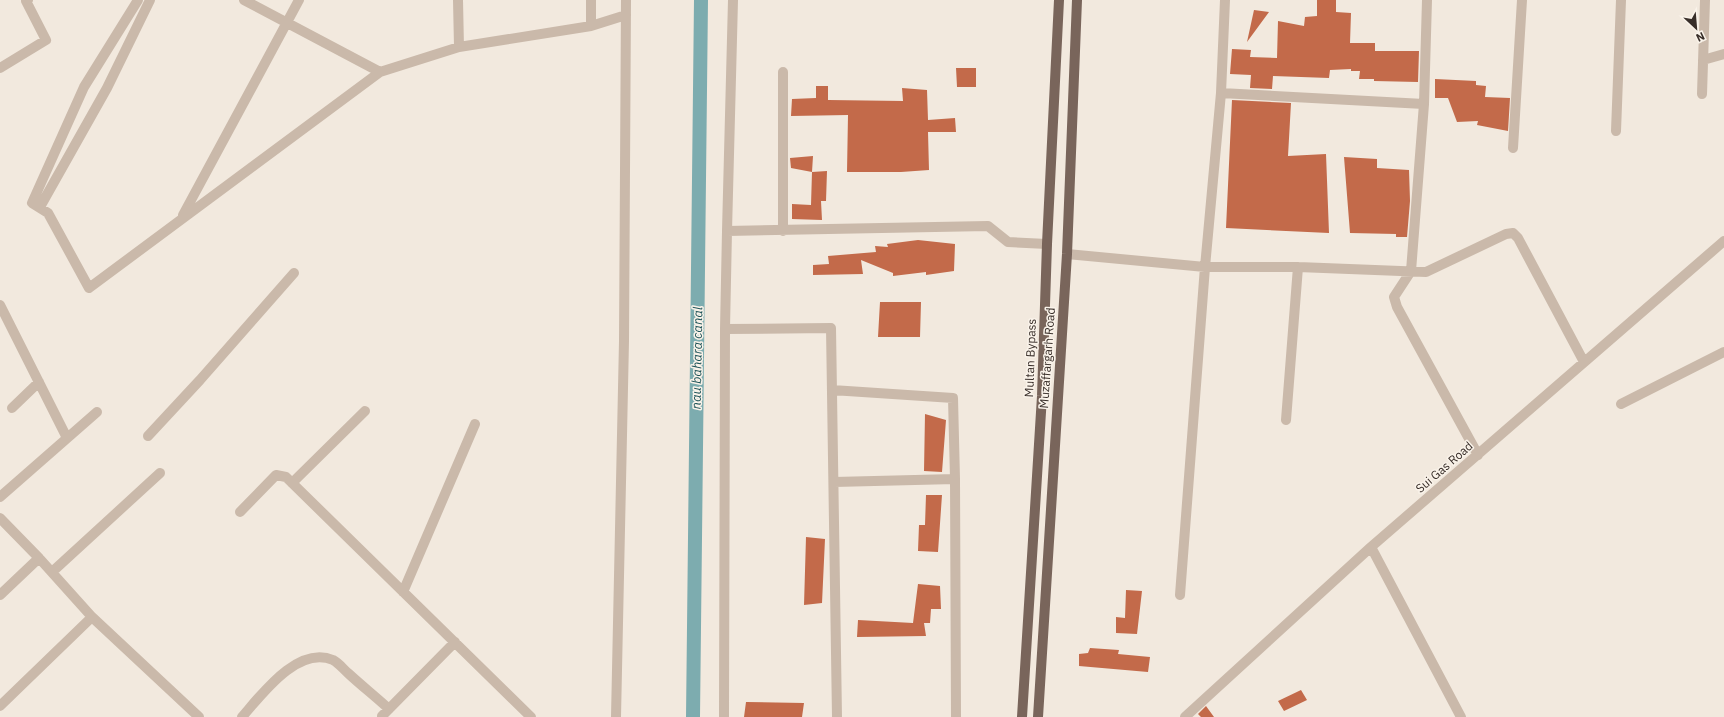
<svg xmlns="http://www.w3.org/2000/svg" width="1724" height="717" font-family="'IBM Plex Sans',sans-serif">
  <rect width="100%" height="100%" fill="#f2e9de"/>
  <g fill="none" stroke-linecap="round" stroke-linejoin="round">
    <path stroke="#7dacaf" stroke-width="14" d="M693 717 701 0"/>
  </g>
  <path fill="#c36a4a" d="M1317 0H1336V12L1351 13 1350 43H1375V51H1419L1418 82 1374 81V79H1359L1360 71H1351V69L1330 70 1329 78 1273 76 1272 89 1250 88 1251 75 1230 74 1232 49 1251 50 1250 57 1277 58 1278 21 1304 26 1305 17 1317 16Z
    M1254 10 1269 12 1247 42Z
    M956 68H976V87H957Z
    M1435 79 1476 81V85L1486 86 1485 97 1510 98 1508 131 1477 125 1478 121 1457 122 1448 98H1435Z
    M816 86H828V100L903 101 902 88 927 90 928 120 955 118 956 132H928L929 170 901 172H847L848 115 791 116 792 99 816 98Z
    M1232 100 1291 103 1288 156 1326 154 1329 233 1226 228Z
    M813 156 812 172 791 168 790 158Z
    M1344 157 1377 159V168L1409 170 1410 201 1407 237H1396V234L1350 233Z
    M827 171 826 201H821L822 220 792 219V204L811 205 812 172Z
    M918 240 955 244 954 271 926 275V272L893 276V273L861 260 863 274 813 275V265L829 264 828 256 876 252 875 246 888 247 887 244Z
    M880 302H921L920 337H878Z
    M925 414 946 420 942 472 924 471Z
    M926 495H942L938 552 918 551 919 525H925Z
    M806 537 825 539 822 603 804 605Z
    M918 584 940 586 941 609H931L930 623H924L926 636 857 637 858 620 913 623Z
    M1126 590 1142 591 1137 634 1116 633V617L1125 618Z
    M1090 648 1119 650 1118 654 1150 657 1148 672 1079 666V654L1088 653Z
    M1301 690 1307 700 1284 711 1278 701Z
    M746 702 804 703 802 717H744Z
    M1206 706 1214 717H1201L1198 714Z"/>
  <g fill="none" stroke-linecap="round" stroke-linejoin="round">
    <path stroke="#cab9aa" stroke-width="10" d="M138 0 84 87 32 203 48 213 89 288 380 72
      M244 0 380 72 459 47 591 26 626 15
      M458 0 459 47
      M1427 0 1424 104 1411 271 1394 297 1397 307 1478 455
      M591 26V0
      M1703 60 1724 54
      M0 68 46 40 26 1 28 0
      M783 72V231
      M1221 93 1424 104
      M1702 94 1705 0
      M1616 131 1621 0
      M1513 148 1522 0
      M40 207 107 88 150 0
      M183 215 299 0
      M727 231 733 0
      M1067 254 1205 267H1298L1426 272 1506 234 1513 233 1518 238 1584 362
      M0 305 67 438
      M725 329 727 231 988 226 1008 242 1047 244
      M832 390 953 398 955 479 834 482
      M1621 404 1724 352
      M12 408 39 382
      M1286 420 1298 267
      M148 436 200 380 294 273
      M955 479 956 717
      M292 483 365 411
      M0 497 97 412
      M240 512 276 475 286 477 531 717
      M0 518 39 558 92 617 199 717
      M1371 547 1461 717
      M52 572 160 473
      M403 592 475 424
      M0 595 39 558
      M1180 595 1205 267 1221 93 1225 0
      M0 706 92 617
      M382 716 455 642
      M242 717C262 694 298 645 333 660 339 663 344 670 349 674 362 686 376 697 389 709
      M616 717 624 341 626 0
      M724 717 725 329 831 328 837 717
      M1185 717 1371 547 1724 241"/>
    <path stroke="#79655b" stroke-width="10" d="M1022 717 1042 396 1047 244 1059 0
      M1038 717 1067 254 1077 0"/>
  </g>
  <g text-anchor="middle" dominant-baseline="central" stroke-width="3" stroke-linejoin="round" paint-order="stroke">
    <g font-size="12" fill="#382e29" stroke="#faf3ea">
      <text transform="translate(1030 358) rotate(-88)">Multan Bypass</text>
      <text transform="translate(1047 358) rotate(-86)">Muzaffargarh Road</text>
      <text transform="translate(1444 467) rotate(-41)">Sui Gas Road</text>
    </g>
    <g font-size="13" font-style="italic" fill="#1f5459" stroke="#faf3ea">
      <text transform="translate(697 358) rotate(-89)">nau bahara canal</text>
    </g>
  </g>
  <g transform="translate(1696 28) rotate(154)" stroke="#faf3ea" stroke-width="3" paint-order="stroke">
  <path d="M0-3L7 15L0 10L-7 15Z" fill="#382e29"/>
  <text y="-6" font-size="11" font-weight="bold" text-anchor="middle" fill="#382e29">N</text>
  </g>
</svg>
